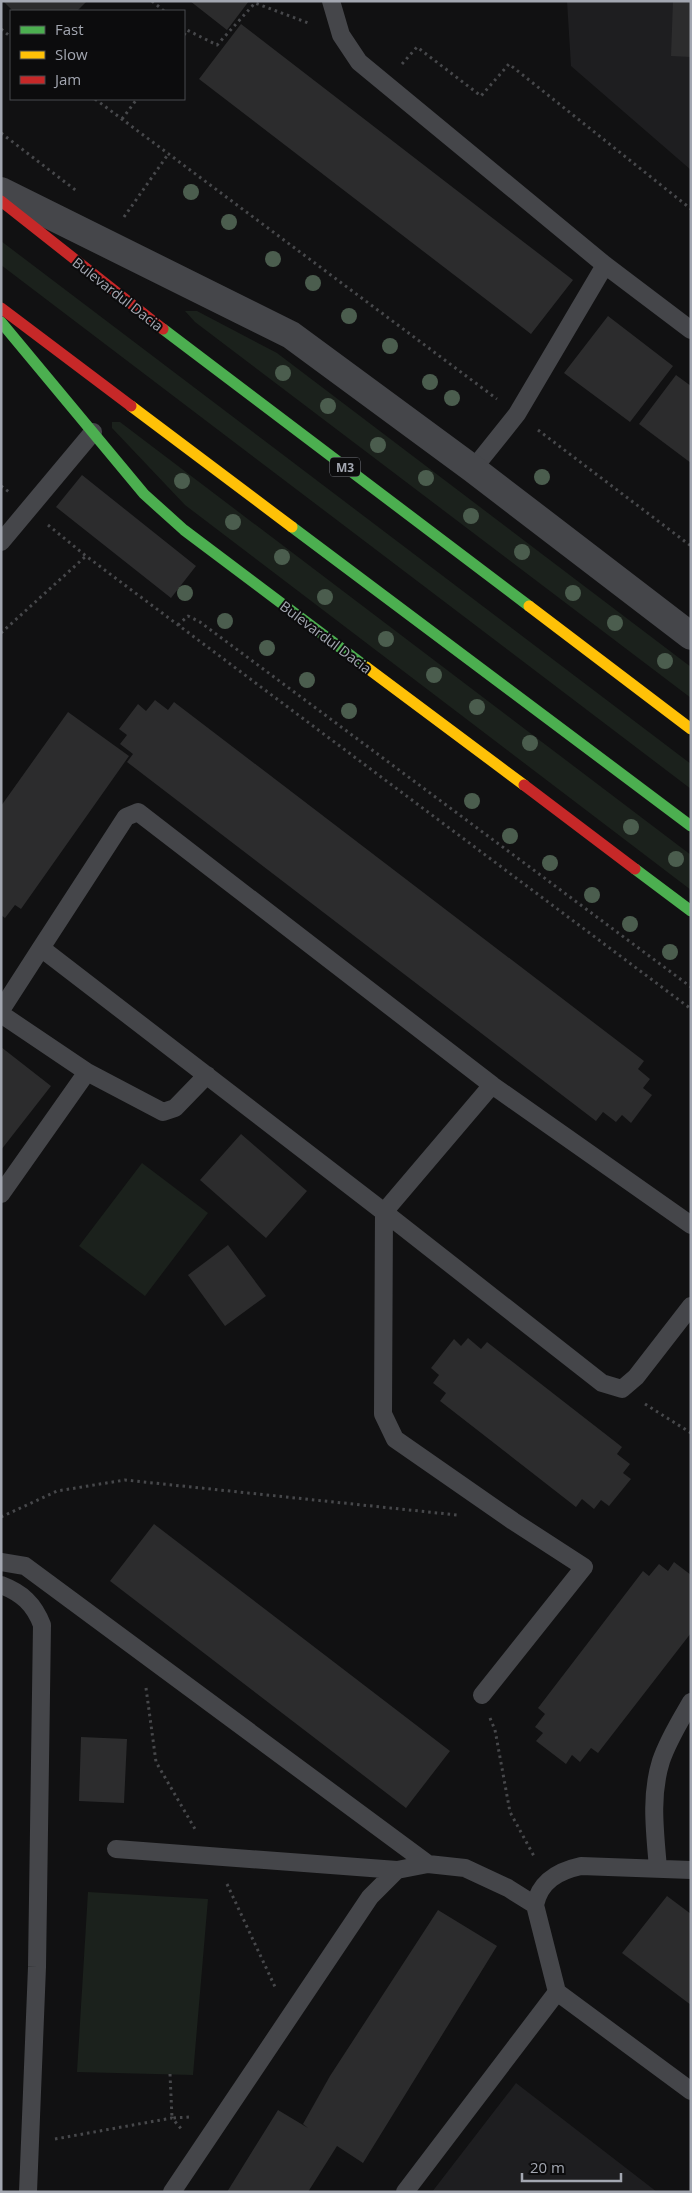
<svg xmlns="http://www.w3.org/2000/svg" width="692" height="2193" font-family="'Open Sans',sans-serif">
  <rect width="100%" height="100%" fill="#111112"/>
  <path fill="#1e1e20" d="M567 1H691V170L571 66Z
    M516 2083 657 2192H432Z"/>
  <path fill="#1b211c" d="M1 241 691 764V789L1 265Z
    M197 311 277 353 691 667V698L195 322 185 311Z
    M112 422H120L691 855V890L185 505 112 428Z
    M142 1163 208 1213 145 1296 79 1246Z
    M88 1892 208 1899 193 2075 77 2072Z"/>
  <path fill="#2c2c2d" d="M3 1H87L77 11H13Z
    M190 1H249L227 30Z
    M673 1H691V57L671 56Z
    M241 24 573 280 531 334 199 79Z
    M608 316 673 366 630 422 564 373Z
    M676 375 691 386V463L639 424Z
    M82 475 196 566 171 598 56 507Z
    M155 700 168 710 174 702 644 1061 638 1069 650 1079 643 1088 652 1095 631 1123 622 1115 616 1122 603 1112 596 1121 127 762 133 754 120 744 127 735 119 729 138 704 146 711Z
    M68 712 129 756 21 909 15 905 5 918 1 915V806Z
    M1 1047 51 1086 1 1150Z
    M241 1134 307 1191 266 1238 200 1180Z
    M228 1245 266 1296 225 1326 188 1275Z
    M468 1338 481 1349 487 1342 622 1447 617 1454 630 1464 623 1473 631 1479 609 1506 601 1500 594 1509 582 1499 576 1507 440 1401 446 1393 433 1383 439 1375 431 1368 454 1339 461 1346Z
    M154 1524 450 1751 406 1808 110 1581Z
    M674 1562 691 1575V1633L598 1753 591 1748 580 1762 572 1755 566 1764 536 1741 543 1733 535 1727 545 1714 538 1708 643 1571 649 1576 659 1564 668 1571Z
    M81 1737 127 1739 124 1803 79 1801Z
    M667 1896 691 1914V2005L622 1953Z
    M438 1910 497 1946 363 2163 337 2146 308 2192H227L278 2110 308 2128 303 2124 330 2076Z"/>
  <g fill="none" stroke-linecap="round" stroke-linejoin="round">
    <path stroke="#47484b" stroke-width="3" stroke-dasharray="2.5 4" stroke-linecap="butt" d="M152 1 164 11
      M1 29 11 37
      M184 35 187 30 217 45 255 3 311 24
      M402 64 417 47 481 96 509 64 691 209
      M95 99 497 399
      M122 119 137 99
      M1 133 78 192
      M124 217 169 153
      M538 430 691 546
      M1 486 9 492
      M48 525 86 556 691 1009
      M178 625 188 616 200 622 691 987
      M1 633 86 556
      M645 1404 691 1433
      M1 1517 57 1491 125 1480 457 1515
      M146 1688 156 1762 195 1829
      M490 1718 495 1730 510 1812 535 1858
      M227 1884 276 1989
      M170 2074 172 2118 191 2117
      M55 2139 172 2118 183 2131"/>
    <path stroke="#45464a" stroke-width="18" d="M331 1 341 35 359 62 605 265 691 330
      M473 469 517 414 605 265
      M1 542 93 432
      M41 948 126 817 138 812 492 1085
      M1 1010 41 948 384 1212 383 1414 395 1439 513 1521 584 1567 482 1695
      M1 1014 87 1072 163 1112 175 1108 207 1075
      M1 1194 87 1072
      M691 1225 492 1085 384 1212 602 1383 622 1389 636 1377 691 1306
      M1 1562 25 1566 428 1864
      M1 1585C22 1593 34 1604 42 1625L37 1967 28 2192
      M116 1849 397 1870
      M658 1868C655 1832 650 1796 661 1761 668 1740 680 1721 691 1702
      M691 1870 581 1866C558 1871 540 1881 535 1905L557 1992 691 2091
      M172 2192 370 1897 397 1870 428 1864 465 1868 508 1888 535 1905
      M405 2192 557 1992"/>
    <path stroke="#45464a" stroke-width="28" d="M1 191 291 335 473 469 691 636"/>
    <path stroke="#4caf50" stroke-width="11" d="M1 322 144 494 184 530 366 667
      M163 329 529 606
      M292 527 691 826
      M635 869 691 911"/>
    <path stroke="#ffc107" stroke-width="11" d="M131 406 292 527
      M529 606 691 729
      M366 667 524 785"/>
    <path stroke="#c62828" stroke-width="11" d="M1 201 163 329
      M1 308 131 406
      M524 785 635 869"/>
  </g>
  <g fill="#4b5d4e">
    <circle cx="191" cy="192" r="8"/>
    <circle cx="229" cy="222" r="8"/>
    <circle cx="273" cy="259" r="8"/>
    <circle cx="313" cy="283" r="8"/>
    <circle cx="349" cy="316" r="8"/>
    <circle cx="390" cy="346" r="8"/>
    <circle cx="283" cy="373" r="8"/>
    <circle cx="430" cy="382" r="8"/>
    <circle cx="452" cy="398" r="8"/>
    <circle cx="328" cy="406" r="8"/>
    <circle cx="378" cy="445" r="8"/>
    <circle cx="542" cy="477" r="8"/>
    <circle cx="426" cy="478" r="8"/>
    <circle cx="182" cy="481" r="8"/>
    <circle cx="471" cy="516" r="8"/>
    <circle cx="233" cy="522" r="8"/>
    <circle cx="522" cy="552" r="8"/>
    <circle cx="282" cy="557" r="8"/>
    <circle cx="185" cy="593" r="8"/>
    <circle cx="573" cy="593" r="8"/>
    <circle cx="325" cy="597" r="8"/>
    <circle cx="225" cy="621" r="8"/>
    <circle cx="615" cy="623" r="8"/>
    <circle cx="386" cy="639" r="8"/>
    <circle cx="267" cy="648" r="8"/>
    <circle cx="665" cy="661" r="8"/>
    <circle cx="434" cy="675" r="8"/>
    <circle cx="307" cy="680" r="8"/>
    <circle cx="477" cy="707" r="8"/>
    <circle cx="349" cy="711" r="8"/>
    <circle cx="530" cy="743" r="8"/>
    <circle cx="472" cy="801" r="8"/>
    <circle cx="631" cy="827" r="8"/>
    <circle cx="510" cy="836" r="8"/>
    <circle cx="676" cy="859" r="8"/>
    <circle cx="550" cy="863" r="8"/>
    <circle cx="592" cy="895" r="8"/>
    <circle cx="630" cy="924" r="8"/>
    <circle cx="670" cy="952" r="8"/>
  </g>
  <g text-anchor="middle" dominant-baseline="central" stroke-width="4" stroke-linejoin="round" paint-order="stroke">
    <rect fill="#0c0c0d" stroke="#767880" stroke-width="1" x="330" y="457.5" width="30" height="19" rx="4"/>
    <g font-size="12" font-weight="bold" fill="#a3a7b1">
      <text x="345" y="467">M3</text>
    </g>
    <g font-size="14" fill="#a3a7b1" stroke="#0c0c0d">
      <text transform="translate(118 294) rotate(38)">Bulevardul Dacia</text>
      <text transform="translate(326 637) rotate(37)">Bulevardul Dacia</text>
    </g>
  </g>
  <rect width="692" height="2193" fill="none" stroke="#a3a7b1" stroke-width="5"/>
  <rect x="10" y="10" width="175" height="90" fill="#0c0c0d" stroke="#484a4f"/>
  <rect x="20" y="26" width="25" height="8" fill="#4caf50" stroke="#484a4f"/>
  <text x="55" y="35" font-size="15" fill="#a3a7b1">Fast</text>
  <rect x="20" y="51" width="25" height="8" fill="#ffc107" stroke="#484a4f"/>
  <text x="55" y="60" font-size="15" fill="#a3a7b1">Slow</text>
  <rect x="20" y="76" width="25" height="8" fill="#c62828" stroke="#484a4f"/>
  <text x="55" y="85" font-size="15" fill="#a3a7b1">Jam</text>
  <path d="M522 2173v8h99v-8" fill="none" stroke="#a3a7b1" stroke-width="2.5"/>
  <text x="530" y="2173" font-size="15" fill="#a3a7b1" stroke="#0c0c0d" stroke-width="4" paint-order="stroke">20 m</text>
</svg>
